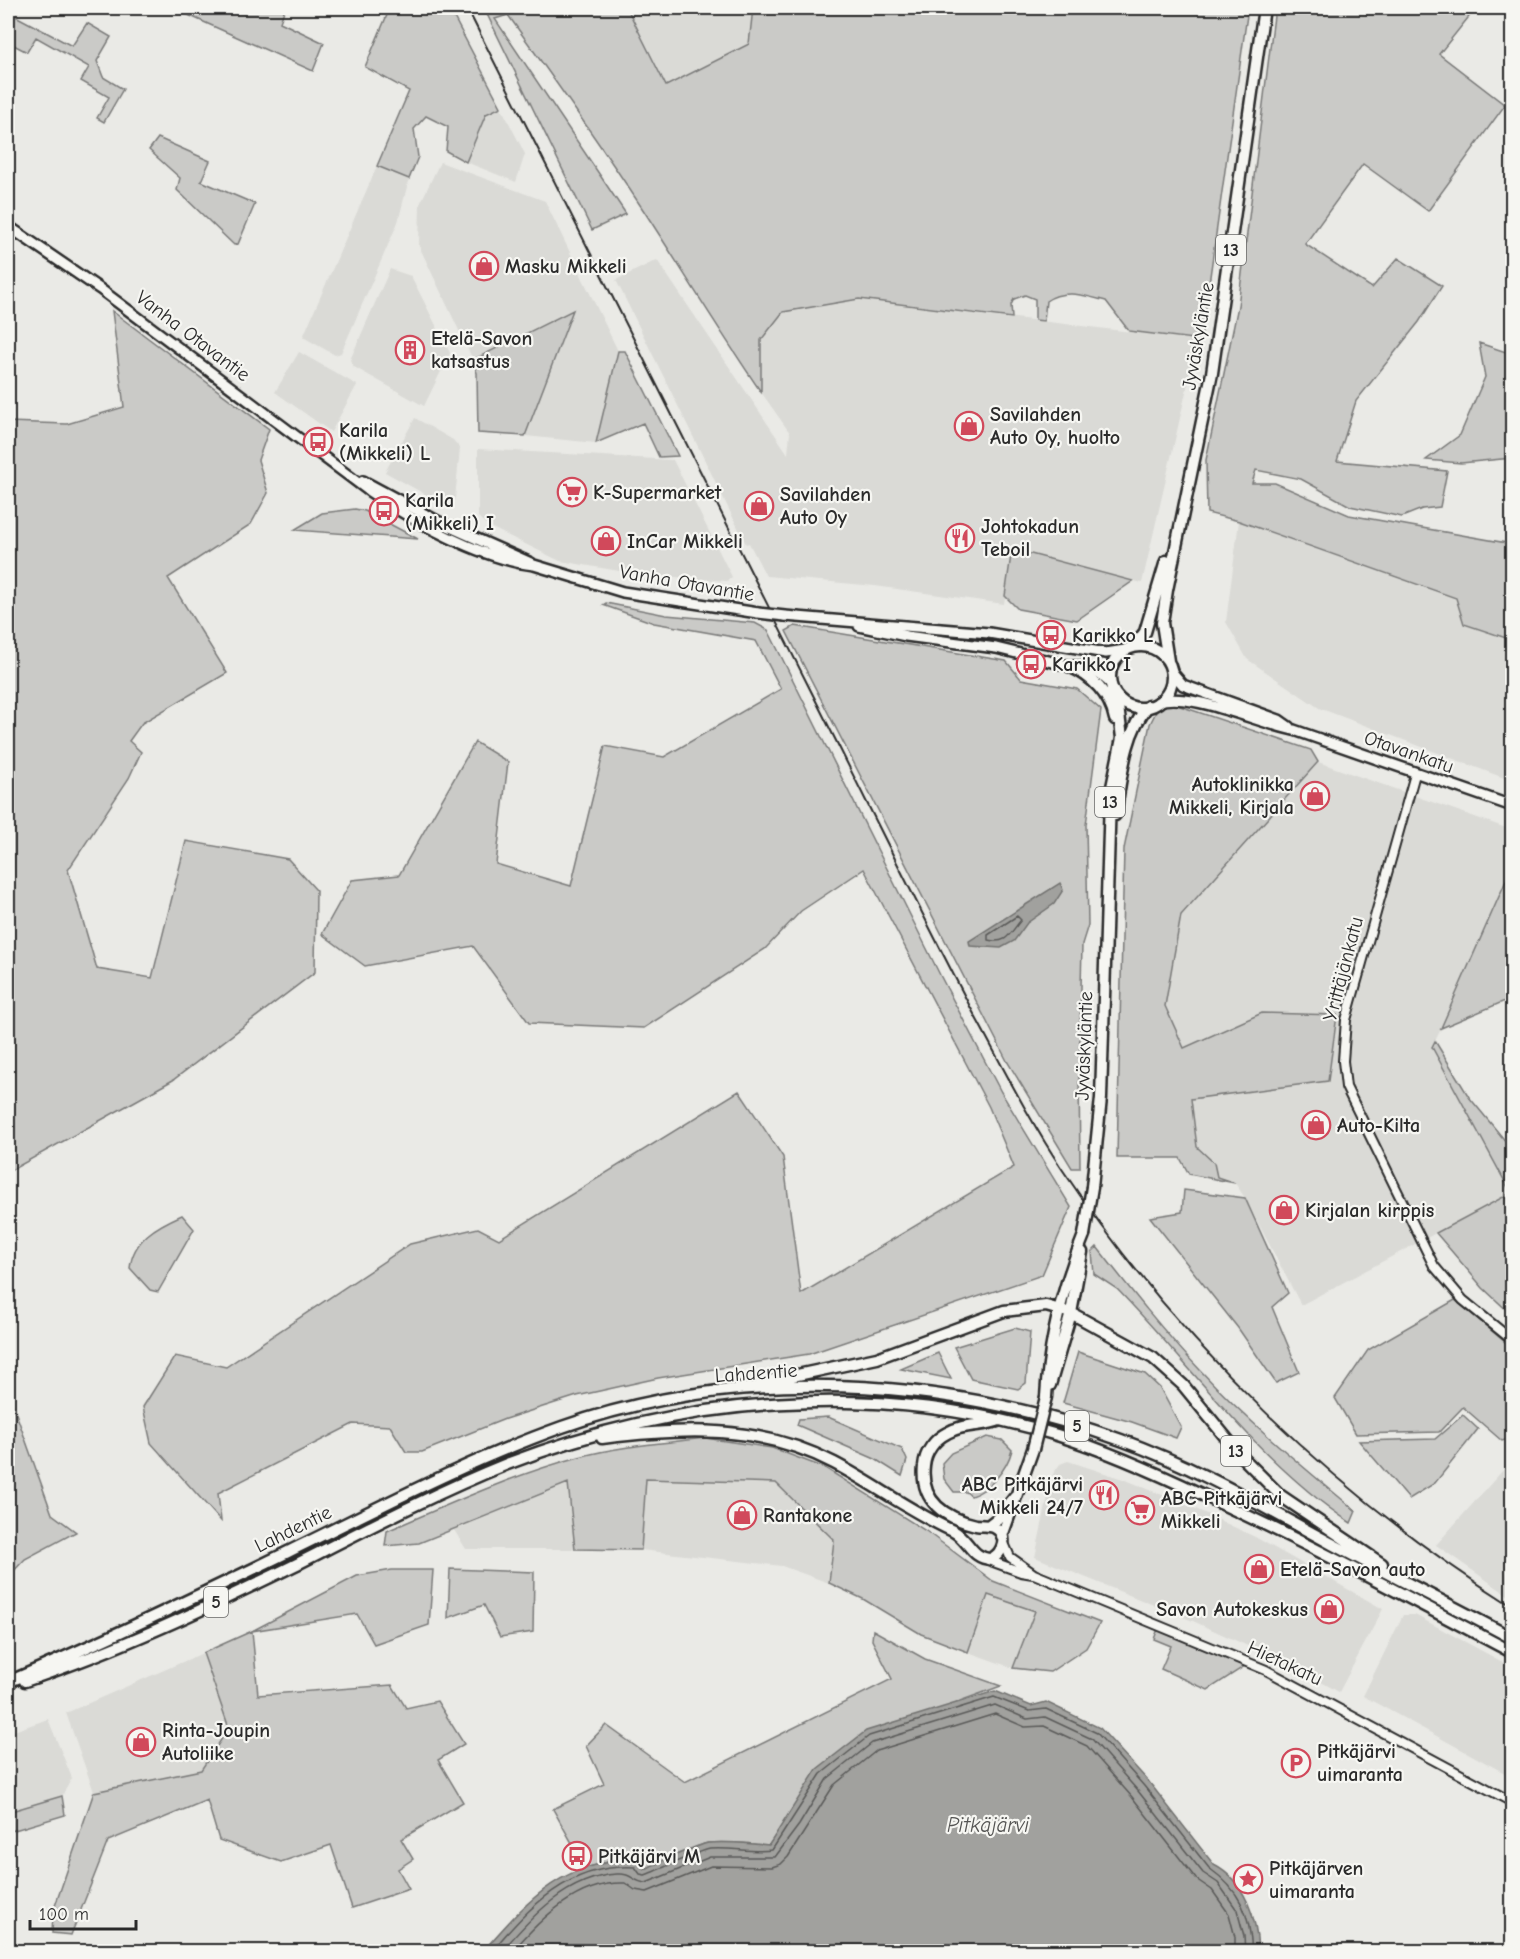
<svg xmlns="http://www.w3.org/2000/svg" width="1520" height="1959" font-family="'Comic Neue',sans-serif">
  <rect width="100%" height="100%" fill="#eaeae6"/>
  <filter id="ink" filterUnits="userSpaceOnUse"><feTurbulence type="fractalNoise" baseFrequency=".0167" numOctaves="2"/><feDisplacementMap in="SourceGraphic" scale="12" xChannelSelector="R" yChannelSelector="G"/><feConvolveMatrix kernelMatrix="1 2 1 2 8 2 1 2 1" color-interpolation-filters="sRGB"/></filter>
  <g filter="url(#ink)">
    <path fill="#dadad6" d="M627 8H753L749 44 665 87Z
      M501 107 525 154 516 182 466 162 486 114Z
      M440 162 545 201 618 351 596 443 525 436 573 311 473 360 419 246 420 204Z
      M377 166 409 179 398 222 341 353 335 355 303 337Z
      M657 260 788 454 790 433 761 392V340L783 312 859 299 1198 340 1142 583 1012 550 1004 604 875 586 766 576 749 543 746 544 616 280Z
      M390 269 411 276 450 353 424 406 354 367 350 360Z
      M299 352 357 385 331 432 275 392Z
      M415 418 453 440 460 448 455 499 452 504 439 502 385 472Z
      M478 449 673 460 732 577 727 581 637 574 560 561 488 526 478 517Z
      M1239 521 1456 599 1464 624 1512 640V781L1319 708 1247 659 1226 622Z
      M1318 762 1512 830V867L1458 995 1432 1047 1511 1193 1301 1305 1245 1198 1235 1183 1217 1177 1214 1163 1197 1147 1191 1098 1328 1081 1262 1013 1184 1048 1165 1006 1181 915Z
      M1512 1460V1598L1436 1545Z
      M1068 1461 1126 1480 1196 1509 1255 1537 1383 1609 1339 1692 1298 1669 1193 1621 1035 1557 1053 1474 1060 1464Z
      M646 1479 776 1483 834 1540 829 1583 782 1566 641 1550Z
      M568 1483 575 1549H466L454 1530Z
      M988 1595 1036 1611 1013 1668 968 1652Z
      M1403 1615H1415L1512 1667V1777L1363 1696Z
      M203 1653 229 1728 201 1770 94 1792 66 1713Z
      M48 1719 72 1778 62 1796 8 1812V1733Z"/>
    <path fill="#cacac7" stroke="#7a7a79" stroke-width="1.5" d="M188 8H285L280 22 324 43 313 71 186 14Z
      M390 8H449L501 107 486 114 466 162 446 151 448 127 426 116 414 129 418 157 409 179 377 166 409 91 365 67Z
      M484 8H627L666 86 749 44 753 8H1248L1201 340 1129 331 1106 301C1086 296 1064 288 1046 301L1044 321 1035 320V299L1025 295 1014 299 1011 305 1012 318 859 299 783 312 761 340V392C720 332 683 271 644 211 600 144 554 79 508 15L495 19 626 214 592 230Z
      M1275 8H1476L1439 54 1505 105 1428 211 1363 164 1305 244 1372 288 1398 258 1442 286 1419 322 1356 401 1337 461 1447 471 1440 507 1422 509 1402 517 1350 506 1301 479 1256 470 1252 483H1275L1349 515 1512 544V640L1464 624 1456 598 1239 521 1207 513 1206 460 1238 306Z
      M8 12 72 46 87 23 111 37 97 61 103 77 123 89 104 122 97 118 109 97 81 81 89 67 36 37 27 52 8 42Z
      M158 138 210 161 201 181 255 204 238 244 234 245 177 190 180 178 149 150Z
      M573 310 525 436 478 433 477 373 473 360Z
      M112 311 269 429 258 460 268 493 251 524 168 578 227 673 142 723 129 741 141 752 129 778 68 870 97 969 152 978 186 841 288 859 316 890 315 972 173 1080 8 1172V422L67 424 124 407Z
      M1479 343 1512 354V458L1461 463 1426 460 1460 435 1485 377Z
      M618 351H625L678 456 659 457 643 423 596 443Z
      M355 509 365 511 418 539 294 530 322 513Z
      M1012 549 1133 581 1077 620 1018 609 1005 596Z
      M606 603 666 615 755 623 768 630 941 977 1001 1092 1071 1207 1042 1275 809 1354 658 1378 577 1396 505 1419 422 1452H406L390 1426 353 1424 218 1493 221 1521 151 1443 143 1407 175 1356 226 1367 410 1244 478 1228 499 1239 739 1091 783 1157 801 1294 1014 1167 989 1107 864 869 801 911 765 949 644 1028 529 1023 473 946 365 966 322 934 352 880 399 875 475 742 508 762 496 864 571 886 605 746 664 757 781 689 756 641 654 623 603 605Z
      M795 626 1006 661 1021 679 1077 689 1101 710 1086 825 1088 925 1082 944 1079 1075 1080 1168H1072L1007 1061 786 631Z
      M1162 700 1311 750 1318 762 1181 915 1165 1006 1184 1048 1262 1013 1337 1015 1328 1081 1191 1099 1197 1147 1214 1163 1217 1177 1235 1183 1189 1174 1180 1158H1117L1124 849 1150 724Z
      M1512 867V998L1441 1028Z
      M1435 1041 1469 1097 1512 1149V1315L1483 1288 1436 1233 1511 1193 1432 1047Z
      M1184 1190 1245 1198 1288 1293 1272 1307 1299 1372 1276 1383 1238 1328 1150 1217 1182 1212Z
      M182 1215 194 1229 158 1292 150 1290 130 1268C133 1239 157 1226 182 1215Z
      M1097 1247C1130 1289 1163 1331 1200 1370 1247 1421 1303 1467 1356 1511L1351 1523C1259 1463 1193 1367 1117 1289L1094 1274 1092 1252Z
      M1455 1300 1512 1348V1438L1502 1441 1463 1407 1439 1432 1356 1434 1335 1398 1368 1350Z
      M1015 1328 1030 1332 1026 1383 1018 1389 971 1379 954 1347Z
      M1078 1352 1145 1374 1160 1388 1181 1427 1176 1438 1132 1422 1063 1403Z
      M938 1353 951 1379 901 1369Z
      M8 1391 52 1514 76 1532 25 1559 8 1577Z
      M1463 1415 1478 1429 1435 1483 1409 1499 1359 1441 1435 1439Z
      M828 1417 902 1449 907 1460 902 1476 875 1459 797 1425 799 1419Z
      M987 1437 1002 1440 1012 1450C1007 1469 990 1490 971 1496L966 1492H954L944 1479 942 1463 951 1453Z
      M705 1438 772 1448 825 1468 926 1531 993 1581 1100 1623 1086 1648 1050 1672 1013 1668 1035 1611 988 1595 968 1652 921 1634 863 1599 829 1583 834 1540 776 1483 646 1479 641 1550 575 1549 568 1483 419 1543 385 1546 387 1531C450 1504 512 1475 579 1457 620 1446 663 1443 705 1438Z
      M450 1569 534 1572 533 1632 500 1637 484 1605 448 1618Z
      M392 1570H433L429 1625 374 1644 357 1614 252 1631 258 1695 392 1685 406 1708 437 1701 464 1744 438 1760 463 1802 401 1839 413 1859 398 1869 409 1889 352 1908 331 1845 281 1862 219 1840 207 1800 108 1841 71 1935 52 1933 53 1912 94 1792 201 1770 229 1728 203 1653 252 1631 357 1576Z
      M1158 1629 1245 1666 1208 1690 1161 1669 1171 1646 1154 1639Z
      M873 1630 925 1659 1001 1686 960 1701 788 1817 769 1845C750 1844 728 1841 708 1843 698 1845 653 1864 644 1870L614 1860 586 1868 553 1809 604 1784 586 1746 606 1725 685 1782 892 1679 872 1640Z
      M62 1796 65 1815 8 1832V1812Z"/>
    <path fill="#a1a19e" stroke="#727270" stroke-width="1.5" d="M1060 883 1063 890 1054 904 1027 923 1014 941 1001 948 970 946 969 941Z
      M995 1691 1031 1706 1046 1702 1100 1728 1149 1782 1214 1865C1245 1881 1257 1918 1258 1951H483C529 1899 564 1858 640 1861L644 1870C653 1864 699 1845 708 1843 728 1841 750 1844 769 1845L817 1769 866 1731Z"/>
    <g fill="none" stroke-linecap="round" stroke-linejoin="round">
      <path stroke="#5a5a59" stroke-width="1.5" d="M1017 916 1021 920C1010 933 1007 945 988 940V935Z
        M491 1952C529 1907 570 1863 635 1867L640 1874 645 1875C659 1870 698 1851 710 1849 731 1847 752 1853 772 1850L821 1774 869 1736 994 1697 1029 1711 1046 1709 1097 1733 1144 1786 1209 1868C1240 1890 1250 1913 1252 1952
        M501 1952C531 1917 567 1877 617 1874 632 1873 633 1882 646 1883L710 1857H775L799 1825 827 1779 872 1743 995 1705 1027 1719 1045 1717 1092 1739 1138 1791 1203 1873 1218 1883 1237 1910 1244 1936 1245 1952
        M512 1952C540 1919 578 1881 625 1883L635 1890 647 1892 711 1866 772 1867 781 1864 788 1857 834 1785 876 1751 995 1714 1025 1727 1044 1726 1087 1746 1132 1797 1196 1879 1212 1890 1229 1914 1235 1937V1952"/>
      <g stroke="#2b2b2b" stroke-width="12">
        <path id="minor" d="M1415 774 1346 1020 1343 1061 1346 1087 1434 1266 1463 1300 1512 1340
          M1004 1543 1010 1557 1034 1574 1266 1670 1512 1802
          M988 1560 1021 1572 1033 1574"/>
      </g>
      <g stroke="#2b2b2b" stroke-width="14">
        <path id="major" d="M8 226 100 289 369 491C413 521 481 559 534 565L623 592 758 613
          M363 481 441 523 531 563
          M785 616 989 633 1106 653 1125 650
          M859 626 906 636 996 648 1069 666C1086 665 1098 672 1110 683
          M1171 671 1183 685 1279 720 1289 727
          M1158 702C1185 689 1261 724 1294 730L1512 806"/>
      </g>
      <g stroke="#2b2b2b" stroke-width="15">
        <path id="highway" d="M1134 646 1145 632 1166 561
          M1110 677a31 31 0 1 1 62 0a31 31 0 1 1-62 0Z
          M1168 661 1162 623 1167 590 1212 373 1264 8
          M1069 666C1092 676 1110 694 1115 719
          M1115 815C1121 781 1124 733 1148 706
          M1092 1187 1101 1098 1110 797 1122 738 1117 698
          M760 1383 877 1358 1004 1311 1046 1306 1071 1313 1153 1358 1183 1385 1241 1456 1281 1496 1382 1564
          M1050 1385 1071 1313 1082 1252
          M1046 1397C1049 1341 1063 1286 1084 1235
          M602 1438C682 1428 760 1424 834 1463 874 1484 911 1512 953 1531 969 1539 971 1559 991 1559 1003 1553 1010 1535 994 1527 988 1525 982 1526 976 1525 945 1518 920 1501 924 1466 925 1452 935 1439 947 1433 963 1423 983 1427 1000 1420
          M988 1526 997 1519 1015 1497
          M1002 1536 1033 1449
          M25 1681C118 1650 209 1607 297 1564 366 1529 435 1493 507 1464 682 1396 876 1380 1057 1435 1108 1451 1157 1473 1205 1496 1310 1544 1411 1599 1512 1652
          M8 1682C102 1642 196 1597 288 1552 378 1508 467 1461 562 1427 739 1364 946 1377 1121 1440 1194 1466 1264 1507 1332 1544 1392 1576 1453 1606 1512 1638"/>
      </g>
      <use href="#minor" stroke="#f6f6f2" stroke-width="8"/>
      <use href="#major" stroke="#f6f6f2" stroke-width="9"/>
      <use href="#highway" stroke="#f6f6f2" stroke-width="10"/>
      <path stroke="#2b2b2b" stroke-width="2" d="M467 8C584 239 700 472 817 703 870 808 921 913 975 1016 1003 1067 1029 1120 1062 1169 1179 1344 1335 1494 1512 1606"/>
      <g stroke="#2b2b2b" stroke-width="14" stroke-linecap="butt">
        <path id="major-bridge" d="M758 613 785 616"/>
      </g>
      <g stroke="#2b2b2b" stroke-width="15" stroke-linecap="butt">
        <path id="highway-bridge" d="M1084 1235 1092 1187
          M1033 1449 1046 1397"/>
      </g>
      <use href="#major-bridge" stroke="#f6f6f2" stroke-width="9"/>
      <use href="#highway-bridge" stroke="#f6f6f2" stroke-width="10"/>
    </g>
  </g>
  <defs>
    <g id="shop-ring" transform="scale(1.5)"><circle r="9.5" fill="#f6f6f2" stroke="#d1495b" stroke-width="1.5"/><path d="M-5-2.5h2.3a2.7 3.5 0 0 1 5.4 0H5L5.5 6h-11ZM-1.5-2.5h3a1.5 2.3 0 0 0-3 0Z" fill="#d1495b"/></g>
    <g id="building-ring" transform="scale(1.5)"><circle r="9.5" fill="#f6f6f2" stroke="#d1495b" stroke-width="1.5"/><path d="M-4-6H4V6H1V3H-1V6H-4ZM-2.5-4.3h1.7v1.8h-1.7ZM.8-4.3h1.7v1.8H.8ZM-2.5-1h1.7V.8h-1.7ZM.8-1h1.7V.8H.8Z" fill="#d1495b"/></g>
    <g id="bus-ring" transform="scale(1.5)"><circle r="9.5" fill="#f6f6f2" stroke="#d1495b" stroke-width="1.5"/><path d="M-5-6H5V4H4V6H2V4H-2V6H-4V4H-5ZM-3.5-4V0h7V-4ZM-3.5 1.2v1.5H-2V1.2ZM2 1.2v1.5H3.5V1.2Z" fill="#d1495b"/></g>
    <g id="supermarket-ring" transform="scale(1.5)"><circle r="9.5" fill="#f6f6f2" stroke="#d1495b" stroke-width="1.5"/><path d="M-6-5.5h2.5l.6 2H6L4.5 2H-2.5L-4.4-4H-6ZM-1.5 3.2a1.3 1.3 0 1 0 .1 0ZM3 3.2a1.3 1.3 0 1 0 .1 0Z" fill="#d1495b"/></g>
    <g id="restaurant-ring" transform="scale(1.5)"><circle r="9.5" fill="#f6f6f2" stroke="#d1495b" stroke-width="1.5"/><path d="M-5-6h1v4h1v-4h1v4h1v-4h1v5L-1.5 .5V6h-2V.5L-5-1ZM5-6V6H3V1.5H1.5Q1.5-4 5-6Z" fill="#d1495b"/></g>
    <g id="parking-ring" transform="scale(1.5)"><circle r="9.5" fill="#f6f6f2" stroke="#d1495b" stroke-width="1.5"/><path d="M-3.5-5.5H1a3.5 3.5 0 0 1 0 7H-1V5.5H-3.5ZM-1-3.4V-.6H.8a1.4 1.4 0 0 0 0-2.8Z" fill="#d1495b"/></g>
    <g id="sight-ring" transform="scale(1.5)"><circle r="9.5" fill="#f6f6f2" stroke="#d1495b" stroke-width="1.5"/><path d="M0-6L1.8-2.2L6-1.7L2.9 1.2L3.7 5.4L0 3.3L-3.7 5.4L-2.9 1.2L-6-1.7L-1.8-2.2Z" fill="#d1495b"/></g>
  </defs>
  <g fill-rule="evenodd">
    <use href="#shop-ring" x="484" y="266"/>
    <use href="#building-ring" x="410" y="350"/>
    <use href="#shop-ring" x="969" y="426"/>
    <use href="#bus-ring" x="318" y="442"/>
    <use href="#supermarket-ring" x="572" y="492"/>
    <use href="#shop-ring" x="759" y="506"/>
    <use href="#bus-ring" x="384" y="511"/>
    <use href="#restaurant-ring" x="960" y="538"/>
    <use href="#shop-ring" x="606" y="541"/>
    <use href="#bus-ring" x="1051" y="635"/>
    <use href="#bus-ring" x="1031" y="664"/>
    <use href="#shop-ring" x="1315" y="796"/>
    <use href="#shop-ring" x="1316" y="1125"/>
    <use href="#shop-ring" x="1284" y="1210"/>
    <use href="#restaurant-ring" x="1104" y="1495"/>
    <use href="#supermarket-ring" x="1140" y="1510"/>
    <use href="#shop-ring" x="742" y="1515"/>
    <use href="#shop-ring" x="1259" y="1569"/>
    <use href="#shop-ring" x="1329" y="1609"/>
    <use href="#shop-ring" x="141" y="1742"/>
    <use href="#parking-ring" x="1296" y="1763"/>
    <use href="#bus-ring" x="577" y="1856"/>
    <use href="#sight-ring" x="1248" y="1879"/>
  </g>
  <g text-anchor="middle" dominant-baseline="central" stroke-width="4.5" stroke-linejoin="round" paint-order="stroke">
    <g fill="#f6f6f2" stroke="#686867" stroke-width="1.5">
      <rect x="1216" y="235" width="30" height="30" rx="4.5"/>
      <rect x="1095" y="787" width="30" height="30" rx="4.5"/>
      <rect x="1065" y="1411" width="24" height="30" rx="4.5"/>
      <rect x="1221" y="1436" width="30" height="30" rx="4.5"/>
      <rect x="204" y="1587" width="24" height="30" rx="4.5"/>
    </g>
    <g font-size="18" font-weight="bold" fill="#2b2b2b">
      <text x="1231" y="250">13</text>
      <text x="1110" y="802">13</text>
      <text x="1077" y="1426">5</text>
      <text x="1236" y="1451">13</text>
      <text x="216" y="1602">5</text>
    </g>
    <g font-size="20" font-weight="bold" fill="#2b2b2b" stroke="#f6f6f2" text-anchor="start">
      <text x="505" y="266">Masku Mikkeli</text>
      <text x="431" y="338">Etelä-Savon<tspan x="431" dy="23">katsastus</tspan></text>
      <text x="990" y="414">Savilahden<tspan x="990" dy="23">Auto Oy, huolto</tspan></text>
      <text x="339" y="430">Karila<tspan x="339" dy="23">(Mikkeli) L</tspan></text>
      <text x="593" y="492">K-Supermarket</text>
      <text x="780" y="494">Savilahden<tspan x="780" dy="23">Auto Oy</tspan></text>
      <text x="405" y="500">Karila<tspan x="405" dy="23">(Mikkeli) I</tspan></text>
      <text x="981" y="526">Johtokadun<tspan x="981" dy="23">Teboil</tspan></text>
      <text x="627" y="541">InCar Mikkeli</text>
      <text x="1072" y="635">Karikko L</text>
      <text x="1052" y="664">Karikko I</text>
      <text x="1294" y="784" text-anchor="end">Autoklinikka<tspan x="1294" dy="23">Mikkeli, Kirjala</tspan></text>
      <text x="1337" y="1125">Auto-Kilta</text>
      <text x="1305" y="1210">Kirjalan kirppis</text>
      <text x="1083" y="1484" text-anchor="end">ABC Pitkäjärvi<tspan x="1083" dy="23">Mikkeli 24/7</tspan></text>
      <text x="1161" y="1498">ABC Pitkäjärvi<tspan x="1161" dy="23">Mikkeli</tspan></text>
      <text x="763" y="1515">Rantakone</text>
      <text x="1280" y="1569">Etelä-Savon auto</text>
      <text x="1308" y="1609" text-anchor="end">Savon Autokeskus</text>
      <text x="162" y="1730">Rinta-Joupin<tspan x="162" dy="23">Autoliike</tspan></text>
      <text x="1317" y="1751">Pitkäjärvi<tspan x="1317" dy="23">uimaranta</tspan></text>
      <text x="598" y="1856">Pitkäjärvi M</text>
      <text x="1269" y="1868">Pitkäjärven<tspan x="1269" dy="23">uimaranta</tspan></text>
    </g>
    <g font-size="20" fill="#2b2b2b" stroke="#f6f6f2">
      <text transform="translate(193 336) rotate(37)">Vanha Otavantie</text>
      <text transform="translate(1198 336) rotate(-80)">Jyväskyläntie</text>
      <text transform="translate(687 583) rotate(10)">Vanha Otavantie</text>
      <text transform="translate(1409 752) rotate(19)">Otavankatu</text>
      <text transform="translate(1343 969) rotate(-75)">Yrittäjänkatu</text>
      <text transform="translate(1084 1046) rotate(-88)">Jyväskyläntie</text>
      <text transform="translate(756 1373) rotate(-4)">Lahdentie</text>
      <text transform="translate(293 1529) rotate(-26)">Lahdentie</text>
      <text transform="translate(1285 1663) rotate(25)">Hietakatu</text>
    </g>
    <g font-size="21" font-style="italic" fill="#545453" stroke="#f6f6f2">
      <text x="988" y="1825">Pitkäjärvi</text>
    </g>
  </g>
  <rect width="1520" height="1959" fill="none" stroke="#f6f6f2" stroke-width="30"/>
  <rect x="15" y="15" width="1490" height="1929" fill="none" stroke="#2b2b2b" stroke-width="2" filter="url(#ink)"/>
  <path d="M30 1920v9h106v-9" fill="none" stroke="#2b2b2b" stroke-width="3"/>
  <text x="39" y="1920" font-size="18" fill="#2b2b2b" stroke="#f6f6f2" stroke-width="4.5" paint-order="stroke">100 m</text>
</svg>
